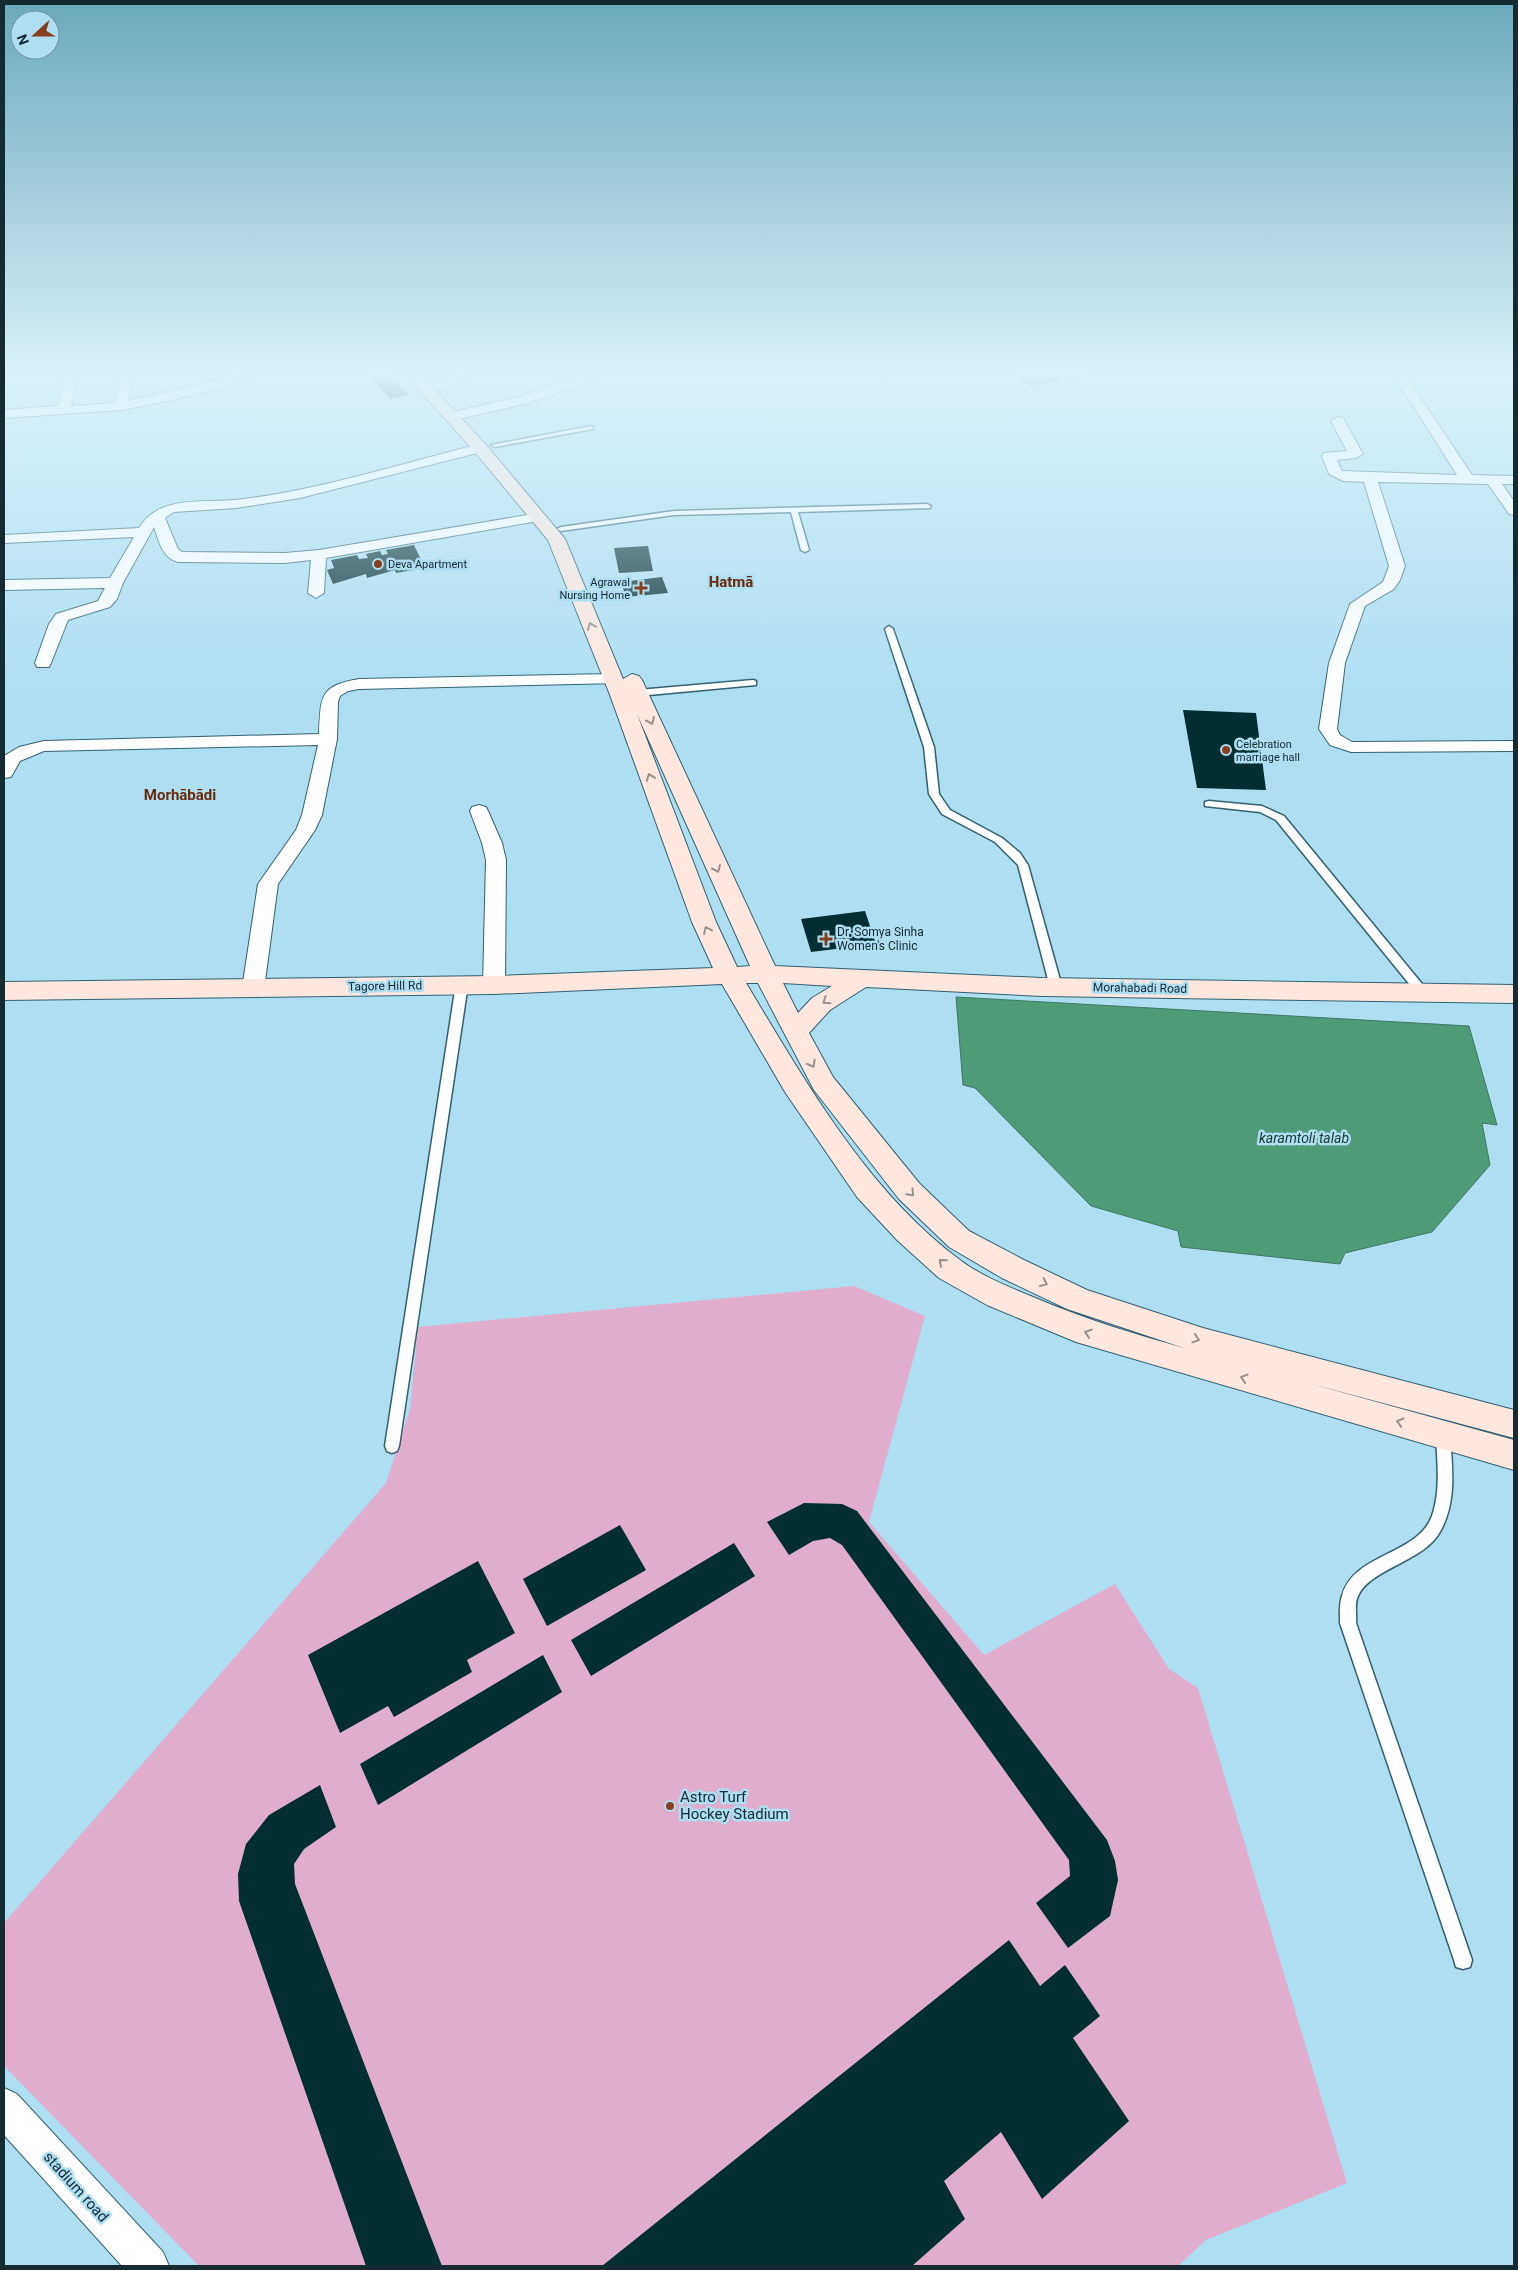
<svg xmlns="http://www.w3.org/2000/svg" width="1518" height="2270" font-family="Roboto,sans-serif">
  <rect width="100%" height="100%" fill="#addff1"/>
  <path fill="#e0aecc" d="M854 1286 925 1316 869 1522 984 1655 1115 1584 1169 1669 1198 1688 1347 2183 1206 2240 1178 2266H199L4 2066V1923L386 1483 410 1409 418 1327Z"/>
  <path fill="#4e9b78" stroke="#3d7963" d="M956 997 1469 1026 1497 1125 1482 1123 1490 1165 1432 1232 1345 1253 1340 1264 1181 1247 1178 1231 1091 1206 975 1088 963 1085Z"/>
  <path fill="#012e31" d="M368 375H390L409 395 390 399Z
    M1013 375H1094L1030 386Z
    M414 545 425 568 396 573 395 570 367 578 366 574 333 584 327 570 334 568 331 560 357 555 359 559 368 558 366 554 380 551 382 555 388 554 386 550Z
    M648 546 653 571 619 573 614 548Z
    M662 577 668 593 626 597 621 582Z
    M1183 710 1256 713 1266 790 1197 788Z
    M865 911 876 944 811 952 801 919Z
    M804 1503 842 1504 857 1511 1107 1840 1115 1861 1118 1880 1110 1916 1068 1948 1036 1903 1070 1876 1069 1860 842 1545 830 1538 813 1541 789 1555 767 1522Z
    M620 1525 646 1570 547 1626 523 1579Z
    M734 1543 755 1576 591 1676 571 1640Z
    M478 1561 515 1633 467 1660 472 1672 394 1717 388 1706 340 1733 308 1655Z
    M543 1655 562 1692 378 1805 360 1764Z
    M320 1785 336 1827 304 1849 294 1864 295 1884 442 2266H366L239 1901 238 1874 246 1844 269 1815Z
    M1009 1940 1040 1986 1065 1965 1100 2016 1073 2038 1129 2121 1042 2199 1001 2132 944 2181 965 2219 912 2266H602Z"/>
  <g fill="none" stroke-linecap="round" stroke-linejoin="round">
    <g stroke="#316070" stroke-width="3">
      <path id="lane" d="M591 426 593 427V429L495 447 491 445Z
        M927 504 931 506 930 508 798 512 809 550 805 552 801 550 791 512 674 515 561 531 557 529 561 527 674 511Z
        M889 626 893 629 934 747 939 794 950 810 1002 838 1020 853 1028 865 1062 987 1060 990H1052L1050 987 1018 865 995 842 942 814 929 794 924 747 885 629Z
        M753 680 756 681V685L638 696 633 693 638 690Z
        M1209 801 1262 806 1284 816 1427 990 1429 993 1427 996H1419L1276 820 1260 812 1205 806V802Z
        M462 980 468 984 399 1446 397 1451 392 1453 387 1451 385 1446 456 984Z
        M1443 1428 1448 1430 1450 1435C1452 1467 1457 1500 1441 1530 1425 1562 1370 1568 1358 1596 1354 1604 1357 1615 1356 1623L1472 1960 1470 1967 1463 1969 1456 1967 1454 1960 1340 1623C1340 1614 1339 1605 1342 1596 1353 1553 1417 1556 1432 1516 1441 1490 1437 1461 1436 1435L1438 1430Z"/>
    </g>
    <g stroke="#316070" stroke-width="2">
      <path id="street" d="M66 375H78L71 406 115 403 121 375H133L128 401 241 375H260L258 378 173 400 121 410 4 418V410L58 406Z
        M462 375H480L478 378 438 389 432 385 434 382Z
        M584 375H601L599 378 528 403 450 421 443 417 445 414 519 397Z
        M876 375H889L890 377 884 381Z
        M1390 375H1402L1416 391 1472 475 1514 476V484H1502L1514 501V515L1509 514 1488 484 1378 482 1405 566 1400 580 1394 589 1365 606 1345 663 1337 729 1340 735 1352 742 1514 741V751L1351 752 1330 745 1319 729 1329 663 1350 604 1383 582 1389 566 1364 482 1343 481 1329 474 1322 456 1324 453 1347 451 1331 421 1338 417 1343 418 1363 454 1356 458 1337 460 1342 471 1457 475 1405 393Z
        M480 444 487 448 485 451 300 498 236 508 174 512 165 518 178 549 182 552 285 553 319 550 539 513 544 514 546 517 544 520 326 558 324 593 316 598 308 593 311 560 285 563 178 562C162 558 159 541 154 527L123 583 117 599 110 607 68 620 51 663 49 667H37L35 663 49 624 56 614 98 601 105 588 4 590V580L110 578 134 537 4 543V535L139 528C159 495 201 503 235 500 318 491 399 464 480 444Z
        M613 674 619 675 622 679 619 683 359 689 348 691 340 696 338 702 337 739 322 815 315 830 278 884 264 989 261 994 253 996 245 994 242 989 258 884 296 830 302 815 318 745 44 751 20 761 11 777 4 778V756L19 747 44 741 319 734C321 696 319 686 359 679Z
        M479 805 486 807 488 811 502 843 506 860 505 985 502 990 494 992 486 990 483 985 486 860 482 843 470 811 472 807Z
        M4 2088 17 2094 163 2252 169 2266H122L4 2135Z"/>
    </g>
    <g stroke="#316070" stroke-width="2">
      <path id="secondary" d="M406 375H421L486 445 565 539 623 679 632 674 639 676 642 680 775 966 1042 978 1514 985V1003L1042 996 866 987 830 1010 809 1033 833 1077 919 1183 969 1231 1024 1260 1087 1290 1203 1328 1514 1410V1438L1308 1383 1514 1440V1470L1076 1342 987 1305 939 1278 897 1240 857 1197 785 1092 722 984 494 994 4 1000V982L494 976 713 968 692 922 610 695 548 540 474 451ZM637 714 750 966 737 967 716 922ZM746 983H758L814 1090 899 1199 949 1247 1002 1278 1067 1309 1187 1349C1135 1334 1084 1319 1033 1297 1009 1287 981 1276 960 1260 867 1191 805 1081 746 983ZM783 983 832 986 812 998 798 1013Z"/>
    </g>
    <use href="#lane" fill="#fff" fill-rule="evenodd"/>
    <use href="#street" fill="#fff" fill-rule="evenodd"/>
    <use href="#secondary" fill="#fde7de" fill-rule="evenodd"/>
  </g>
  <defs><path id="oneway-chevron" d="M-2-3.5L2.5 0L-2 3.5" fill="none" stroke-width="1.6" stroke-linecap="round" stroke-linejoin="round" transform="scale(1.25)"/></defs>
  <g stroke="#959290">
    <use href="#oneway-chevron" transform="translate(591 626) rotate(-112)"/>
    <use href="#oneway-chevron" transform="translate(651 721) rotate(66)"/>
    <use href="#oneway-chevron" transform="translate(650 777) rotate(-110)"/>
    <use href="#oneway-chevron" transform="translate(717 869) rotate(66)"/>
    <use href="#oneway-chevron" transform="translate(707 930) rotate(-115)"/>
    <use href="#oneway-chevron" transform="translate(826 1001) rotate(146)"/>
    <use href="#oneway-chevron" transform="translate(812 1064) rotate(62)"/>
    <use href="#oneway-chevron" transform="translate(911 1193) rotate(46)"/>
    <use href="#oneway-chevron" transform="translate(942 1262) rotate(-139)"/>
    <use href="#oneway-chevron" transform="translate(1044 1283) rotate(25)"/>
    <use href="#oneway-chevron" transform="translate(1088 1333) rotate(-162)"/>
    <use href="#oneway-chevron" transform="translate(1196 1339) rotate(18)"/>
    <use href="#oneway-chevron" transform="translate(1244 1378) rotate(-164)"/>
    <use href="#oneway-chevron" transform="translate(1400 1422) rotate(-164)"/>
  </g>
  <linearGradient id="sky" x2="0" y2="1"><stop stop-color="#6aaabb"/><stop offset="0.54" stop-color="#daf1f9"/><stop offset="1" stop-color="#daf1f9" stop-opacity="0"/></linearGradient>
  <rect width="1518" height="692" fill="url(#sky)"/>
  <g fill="#873f21" stroke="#addff1" stroke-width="2">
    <circle cx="378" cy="564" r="5"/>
    <path d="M638.5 580.5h5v5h5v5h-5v5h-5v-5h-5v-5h5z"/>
    <circle cx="1226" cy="750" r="5"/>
    <path d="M823.5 931.5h5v5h5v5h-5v5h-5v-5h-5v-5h5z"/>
    <circle cx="670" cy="1806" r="5"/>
  </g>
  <g text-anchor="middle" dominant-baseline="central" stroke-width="5" stroke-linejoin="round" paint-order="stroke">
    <g font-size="11" fill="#162a31" stroke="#addff1" text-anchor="start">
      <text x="388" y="564">Deva Apartment</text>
      <text x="630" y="582" text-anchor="end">Agrawal<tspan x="630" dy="13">Nursing Home</tspan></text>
      <text x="1236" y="744">Celebration<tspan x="1236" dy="13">marriage hall</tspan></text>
    </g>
    <g font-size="12" fill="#162a31" stroke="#addff1" text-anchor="start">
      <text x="837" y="932">Dr. Somya Sinha<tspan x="837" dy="14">Women's Clinic</tspan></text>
    </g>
    <g font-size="12" fill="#162a31" stroke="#addff1">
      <text transform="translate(385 986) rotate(-1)">Tagore Hill Rd</text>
      <text transform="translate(1140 988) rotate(1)">Morahabadi Road</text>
    </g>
    <g font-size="14" font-style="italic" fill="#183b2b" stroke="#addff1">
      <text x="1304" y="1138">karamtoli talab</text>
    </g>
    <g font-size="15" font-weight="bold" fill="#6a2a0d" stroke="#addff1">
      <text x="731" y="582">Hatmā</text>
      <text x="180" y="795">Morhābādi</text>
    </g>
    <g font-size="15" fill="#162a31" stroke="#addff1" text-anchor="start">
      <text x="680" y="1797">Astro Turf<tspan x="680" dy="17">Hockey Stadium</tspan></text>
    </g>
    <g font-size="15" fill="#162a31" stroke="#addff1">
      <text transform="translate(76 2187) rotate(48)">stadium road</text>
    </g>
  </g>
  <rect width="1518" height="2270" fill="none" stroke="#162a31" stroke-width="10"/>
  <g transform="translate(35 35) rotate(249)"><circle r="24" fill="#addff1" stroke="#7197a4"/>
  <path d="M0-4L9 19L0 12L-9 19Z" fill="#873f21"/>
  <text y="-8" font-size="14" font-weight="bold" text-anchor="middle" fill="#162a31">N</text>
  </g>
</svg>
